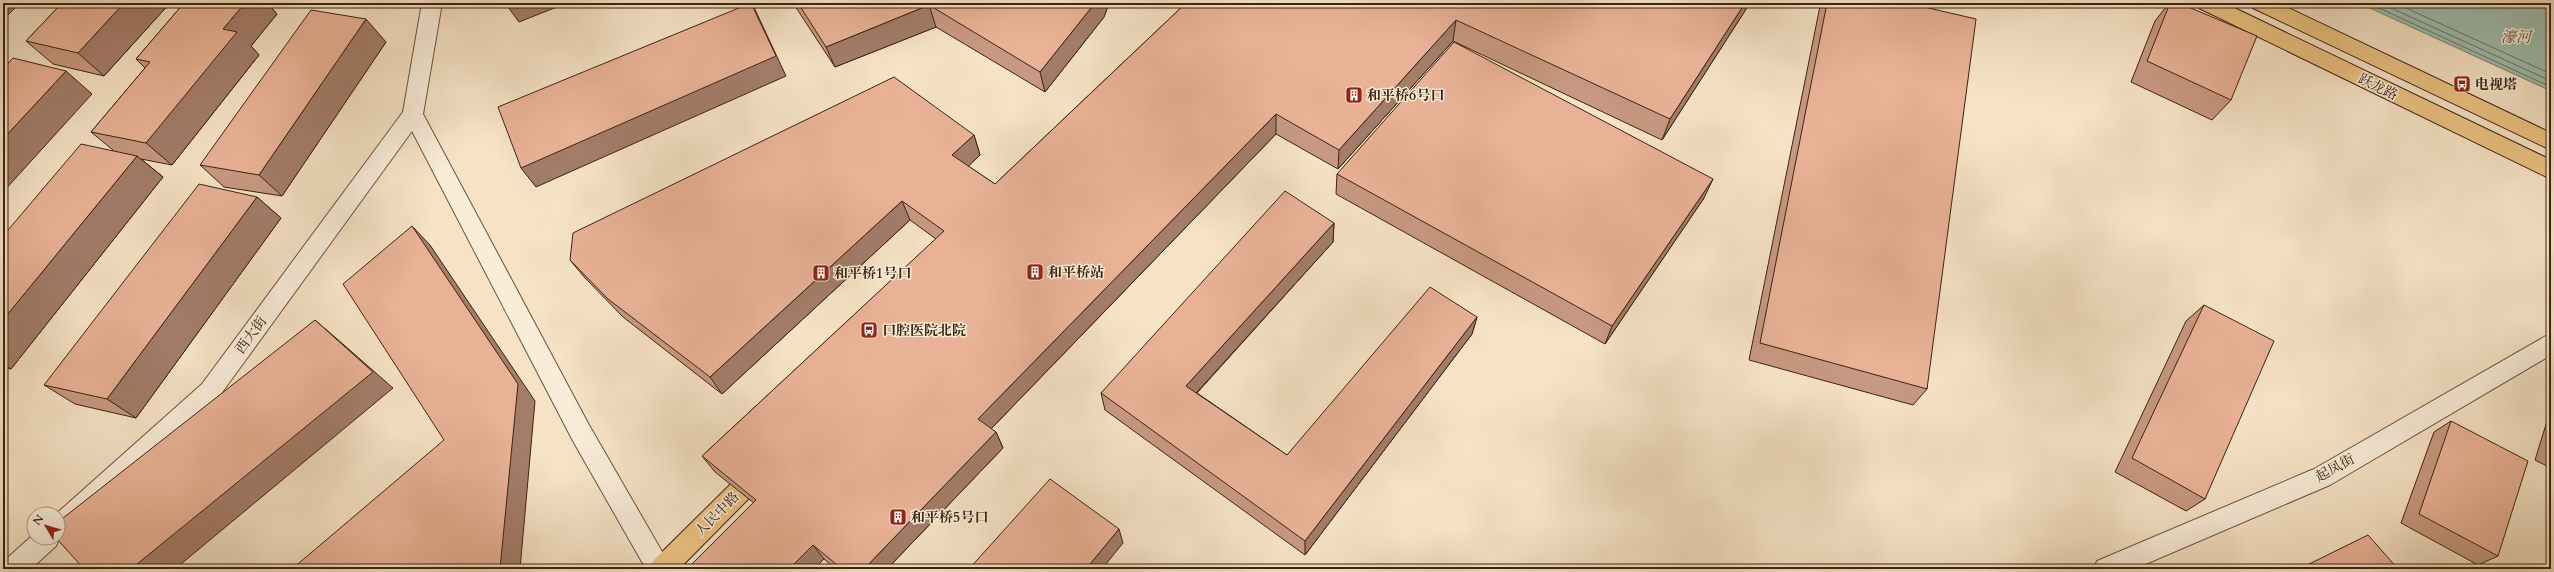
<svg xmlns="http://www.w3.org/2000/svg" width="2554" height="572" font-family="Cardo,'Noto Serif SC',serif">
  <rect width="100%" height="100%" fill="#f6e3c6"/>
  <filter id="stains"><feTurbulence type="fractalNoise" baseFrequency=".005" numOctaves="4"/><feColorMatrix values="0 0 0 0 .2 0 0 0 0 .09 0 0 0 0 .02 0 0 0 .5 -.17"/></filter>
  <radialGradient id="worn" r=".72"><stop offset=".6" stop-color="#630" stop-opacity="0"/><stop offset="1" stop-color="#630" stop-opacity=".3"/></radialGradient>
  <path fill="#9dbeb0" stroke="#778070" d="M2359 3H2551V91Z"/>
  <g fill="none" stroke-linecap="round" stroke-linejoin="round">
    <path stroke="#6d7060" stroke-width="1" d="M2368 3 2551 87
      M2380 3 2551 81
      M2395 3 2551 74"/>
    <g stroke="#6b533e" stroke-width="2">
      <path id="minor" d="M422 3H442L423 114 589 425 672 569H646L573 441 412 131 218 398 67 536 59 539 56 546 31 569H3L4 561 34 534V538H58V514H56L202 384 403 112Z
        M2551 333V355L2330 485 2134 569H2094L2097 561 2314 469Z"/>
    </g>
    <g stroke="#3d2310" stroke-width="2">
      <path id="major" d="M2196 3H2224L2551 160V179L2199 8Z
        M2250 3H2278L2551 133V150L2253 8Z
        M760 460 768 463 772 471 768 479 679 569H650L653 561 752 463Z"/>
    </g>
    <use href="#minor" fill="#f9edda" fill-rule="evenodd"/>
    <use href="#major" fill="#ebc283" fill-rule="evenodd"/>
  </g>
  <path fill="#c89982" stroke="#3d2310" d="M62 3H170L104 76 53 64 26 41Z
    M184 3H267L277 14 251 46 259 55 172 165 141 159 163 177 11 369 3 367V236L113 150 91 132 145 68 136 59Z
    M793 3H1109L1104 17 1045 92 936 27 835 67Z
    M1186 3H1750L1662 140 1453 41 1338 169 1276 134 991 429 996 432 1003 448 887 569H836L824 559 814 569H687L754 503 715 472 702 456 936 239 910 220 722 394 623 317 585 278 570 260 974 135 980 155 968 166 995 184Z
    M1822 3H1907L1927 389 1913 405 1749 360 1820 6Z
    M1983 3H2003L2001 7Z
    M2169 3H2179L2231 100 2212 120 2131 82 2155 21Z
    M386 42 282 196 224 187 200 165Z
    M1337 174 1704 198 1605 344 1336 194Z
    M257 197 281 218 136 418 75 404 44 385Z
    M1334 223 1333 242 1197 393 1287 455 1477 317 1472 334 1305 555 1105 410 1101 393Z
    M2204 305 2205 499 2186 511 2115 472 2186 321Z
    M2551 408V468L2535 460Z
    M2451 421 2498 556 2478 565 2401 523 2434 432Z"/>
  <path fill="#a37d6a" stroke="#3d2310" d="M3 3H20L3 20Z
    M124 3H170L104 76 78 53Z
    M245 3H267L277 14 251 46 259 55 172 165 146 143 223 29Z
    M505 3H567L519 22Z
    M752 3 786 76 536 187 521 168Z
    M1095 3H1109L1104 17 1045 92 1040 72Z
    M1745 3H1750L1662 140 1670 119Z
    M929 5 936 27 835 67 826 47Z
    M366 19 386 42 282 196 259 175Z
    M1456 20 1453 41 1338 169 1339 150Z
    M66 71 92 94 3 192V139Z
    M1276 114V134L985 435 978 419Z
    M974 135 980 155 959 175 952 155Z
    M137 156 163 177 11 369 3 365V320Z
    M1713 179 1704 198 1605 344 1612 326Z
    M257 197 281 218 136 418 107 399Z
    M902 201 910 220 722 394 710 377Z
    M1334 223 1333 242 1188 402 1186 386Z
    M412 226 430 245 535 401 520 569H500Z
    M1477 317 1472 334 1305 555V541Z
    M315 320 336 338 393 388 175 569H131Z
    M3 419 7 422 3 426Z
    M996 432 1003 448 887 569H864Z
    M1119 529 1123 543 1102 569H1086Z
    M813 545 824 559 814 569H789Z"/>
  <path fill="#e9b297" stroke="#3d2310" d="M62 3H124L78 53 26 41Z
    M184 3H245L223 29 237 32 146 143 91 132 150 62 136 59Z
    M751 3 776 56 521 168 498 107Z
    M798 3H1095L1040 72 929 5 826 47Z
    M1186 3H1745L1670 119 1456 20 1339 150 1276 114 978 419 996 432 864 569H842L813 545 789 569H687L756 500 702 456 944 231 902 201 710 377 608 299 570 260 573 233 894 77 974 135 952 155 995 184Z
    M1827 3H1907L1976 19 1927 389 1760 343Z
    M2170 3H2179L2257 36 2231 100 2147 61Z
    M311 10 366 19 259 175 200 165Z
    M1454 42 1713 179 1612 326 1337 174Z
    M13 58 66 71 3 139V69Z
    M81 144 137 156 3 320V236Z
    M199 184 257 197 107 399 44 385Z
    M1285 191 1334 223 1186 386 1287 455 1430 287 1477 317 1305 541 1101 393Z
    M412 226 518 384 500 569H292L444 440 343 284Z
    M2204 305 2274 341 2205 499 2132 458Z
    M315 320 373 372 131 569H84L56 538H58V522Z
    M2451 421 2528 461 2498 556 2419 514Z
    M1050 479 1119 529 1086 569H969Z
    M2368 535 2398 569H2299Z"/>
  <defs>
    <g id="bus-square" transform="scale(0.9)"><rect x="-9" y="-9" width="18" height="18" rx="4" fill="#8f2418" stroke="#f9edda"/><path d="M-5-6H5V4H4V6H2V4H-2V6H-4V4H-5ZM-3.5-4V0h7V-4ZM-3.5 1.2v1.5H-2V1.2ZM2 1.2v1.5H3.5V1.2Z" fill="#fff"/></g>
    <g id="building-square" transform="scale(0.9)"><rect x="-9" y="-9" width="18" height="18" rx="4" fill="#8f2418" stroke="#f9edda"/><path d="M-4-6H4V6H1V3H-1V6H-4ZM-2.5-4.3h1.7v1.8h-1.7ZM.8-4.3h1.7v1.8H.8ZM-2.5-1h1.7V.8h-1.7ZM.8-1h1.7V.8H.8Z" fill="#fff"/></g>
  </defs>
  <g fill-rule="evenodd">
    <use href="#bus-square" x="2462" y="84"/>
    <use href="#building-square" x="1354" y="95"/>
    <use href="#building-square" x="1035" y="272"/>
    <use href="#building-square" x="821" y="273"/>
    <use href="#bus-square" x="869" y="330"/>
    <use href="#building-square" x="898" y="517"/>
  </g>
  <g text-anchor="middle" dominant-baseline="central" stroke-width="3" stroke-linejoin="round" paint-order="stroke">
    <g font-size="14" font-weight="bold" fill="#3d2310" stroke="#f9edda" text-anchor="start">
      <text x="2475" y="84">电视塔</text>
      <text x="1367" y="95">和平桥6号口</text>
      <text x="1048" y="272">和平桥站</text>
      <text x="834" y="273">和平桥1号口</text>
      <text x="882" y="330">口腔医院北院</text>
      <text x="911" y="517">和平桥5号口</text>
    </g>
    <g font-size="14" fill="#3d2310" stroke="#f9edda">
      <text transform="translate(2378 87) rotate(26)">跃龙路</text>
      <text transform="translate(251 335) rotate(-54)">西大街</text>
      <text transform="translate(2335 468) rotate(-29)">起凤街</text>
      <text transform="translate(717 514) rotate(-45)">人民中路</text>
    </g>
    <g font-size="15" font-style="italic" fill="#5a5240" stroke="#f9edda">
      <text x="2516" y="37">濠河</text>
    </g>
  </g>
  <rect width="2554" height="572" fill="none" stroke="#f6e3c6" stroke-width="16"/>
  <rect x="4" y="4" width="2546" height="564" fill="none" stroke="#3d2310" stroke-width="2"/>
  <rect x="8" y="8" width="2538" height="556" fill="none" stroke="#3d2310"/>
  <g transform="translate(46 526) rotate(308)"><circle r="19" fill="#f9edda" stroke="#ae9c89"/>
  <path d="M0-3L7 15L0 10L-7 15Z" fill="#8f2418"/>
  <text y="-6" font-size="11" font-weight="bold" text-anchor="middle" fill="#3d2310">N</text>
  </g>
  <rect width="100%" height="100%" filter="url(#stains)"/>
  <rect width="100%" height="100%" fill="url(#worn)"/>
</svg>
